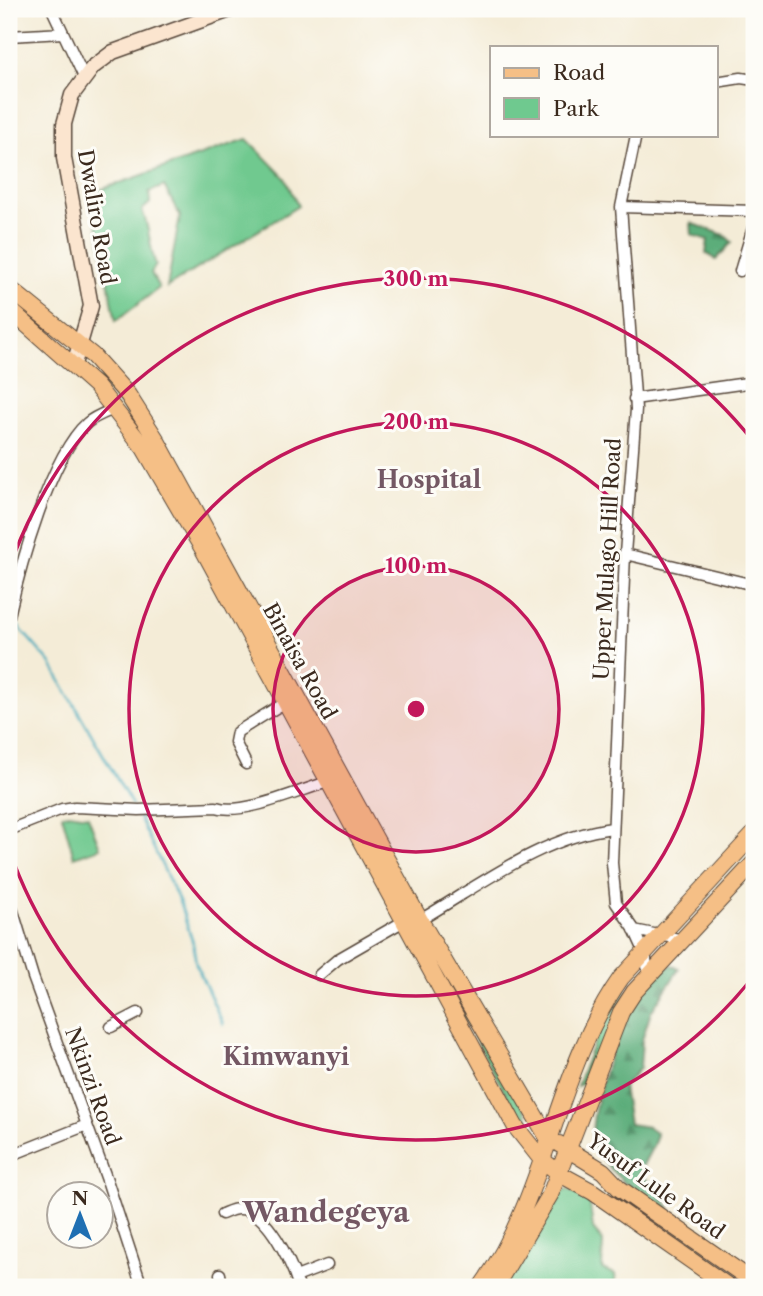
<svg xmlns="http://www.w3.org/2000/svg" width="763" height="1296" font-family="'Libre Caslon Text',serif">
  <defs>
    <pattern id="forest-firs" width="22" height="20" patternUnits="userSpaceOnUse" patternTransform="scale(1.75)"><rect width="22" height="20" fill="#5bad7a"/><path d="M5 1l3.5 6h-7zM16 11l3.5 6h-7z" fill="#4c8d63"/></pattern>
  </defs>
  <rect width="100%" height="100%" fill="#fdfcf7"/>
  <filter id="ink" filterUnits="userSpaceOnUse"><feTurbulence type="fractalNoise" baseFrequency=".0143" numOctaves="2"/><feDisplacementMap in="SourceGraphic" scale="14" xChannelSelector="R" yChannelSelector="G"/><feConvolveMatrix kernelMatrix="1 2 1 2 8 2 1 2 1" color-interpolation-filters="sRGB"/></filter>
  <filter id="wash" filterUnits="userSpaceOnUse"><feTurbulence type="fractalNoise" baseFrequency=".00686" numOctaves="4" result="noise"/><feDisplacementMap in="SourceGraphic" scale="28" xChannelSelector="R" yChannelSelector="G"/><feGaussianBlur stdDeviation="1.57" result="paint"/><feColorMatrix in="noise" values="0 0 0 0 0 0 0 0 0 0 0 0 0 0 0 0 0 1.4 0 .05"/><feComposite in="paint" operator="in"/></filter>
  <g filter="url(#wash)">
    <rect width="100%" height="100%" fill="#f4ecd7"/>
    <path fill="#6fc98f" stroke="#557a56" stroke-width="2" d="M247 139 285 178 298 206 167 287 180 216 164 186 149 192 150 203 142 210C150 229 149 246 156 265L151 273 159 288 116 321 91 193Z
      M108 373 134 416 527 1113 530 1129 527 1133 147 441 112 394 99 381Z
      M69 813 88 816 100 848 74 857 62 815Z
      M621 986 627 992 587 1082 577 1086 605 1014Z
      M567 1189 589 1196 593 1229 603 1241 602 1269 615 1274 616 1287H502L546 1200Z"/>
    <path fill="url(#forest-firs)" stroke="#4b6c4c" stroke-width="2" d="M691 223 724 235 732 242 716 260 706 253 708 240 692 235Z
      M671 965 679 969 651 1012 642 1040 640 1068 623 1087 629 1124 648 1127 657 1134C654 1150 644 1158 640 1174L651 1183 662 1182 666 1189 662 1196 670 1208 661 1211C638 1195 608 1173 595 1147 582 1121 622 1012 642 990 650 980 661 973 671 965Z"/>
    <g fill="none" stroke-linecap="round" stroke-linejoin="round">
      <path stroke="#3ca9bc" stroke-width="2.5" d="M10 617 51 664 132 805
        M137 813 179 901 193 943 196 964 223 1024"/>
    </g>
  </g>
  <g filter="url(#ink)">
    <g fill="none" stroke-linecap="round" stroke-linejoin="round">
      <g stroke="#57473a" stroke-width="13">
        <path id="street" d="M52 9 84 77
          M9 36 63 33
          M716 82 741 78 754 80
          M636 135 621 207 636 409 625 554 612 863 616 903 634 929 645 953 649 978
          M621 207 754 211
          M740 271 754 224
          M634 399 754 382
          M625 554 754 585
          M9 616C20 567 50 456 87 423 95 416 107 412 116 408
          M246 764 235 742 237 732 284 703
          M9 830 62 809 75 807 139 810 216 807C243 816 300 790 328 782
          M9 898 33 977 107 1180 142 1287
          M420 920C480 885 542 837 612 828
          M634 930 684 940
          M319 975 338 959 404 921
          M111 1027 138 1013
          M9 1156 87 1125
          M222 1214C227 1212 233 1209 238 1209 267 1207 292 1265 299 1287
          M220 1274 222 1287
          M296 1277 327 1265"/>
      </g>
      <g stroke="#57473a" stroke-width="17">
        <path id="secondary" d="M74 364 91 306 64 158V124L72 95 93 67 113 52 233 9"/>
      </g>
      <g stroke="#57473a" stroke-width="18">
        <path id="primary" d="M9 288 93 356 128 395 156 439 420 920 548 1138
          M9 309 96 386 144 448 204 551 515 1126 541 1159 560 1174 593 1192 729 1287
          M559 1144 603 1171 619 1188 754 1282
          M481 1287C548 1195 555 1071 621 978L754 834
          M495 1287 550 1195 621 1012 634 992 754 863"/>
      </g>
      <use href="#street" stroke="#fff" stroke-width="10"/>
      <use href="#secondary" stroke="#fbe5cf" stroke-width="14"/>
      <use href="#primary" stroke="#f5bf86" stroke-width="16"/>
    </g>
  </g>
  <circle cx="416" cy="709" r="143" fill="#c2185b" fill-opacity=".12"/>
  <g fill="none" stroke="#c2185b" stroke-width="3.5">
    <circle cx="416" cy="709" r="143"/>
    <circle cx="416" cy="709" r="287"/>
    <path d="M753 977A430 430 0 0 1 9 849M9 569A430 430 0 0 1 753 441"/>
  </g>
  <g text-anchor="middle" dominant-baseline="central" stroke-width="6" stroke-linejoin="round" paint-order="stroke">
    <g font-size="21" fill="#3b2a1e" stroke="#fdfcf7">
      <text transform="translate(97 217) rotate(80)">Dwaliro Road</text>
      <text transform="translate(607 559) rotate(-87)">Upper Mulago Hill Road</text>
      <text transform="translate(300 661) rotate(61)">Binaisa Road</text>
      <text transform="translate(93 1086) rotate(70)">Nkinzi Road</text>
      <text transform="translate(656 1186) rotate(36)">Yusuf Lule Road</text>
    </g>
    <g font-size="24" font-weight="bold" fill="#745864" stroke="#fdfcf7">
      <text x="429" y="479">Hospital</text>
      <text x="286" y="1056">Kimwanyi</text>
    </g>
    <g font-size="28" font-weight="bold" fill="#745864" stroke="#fdfcf7">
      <text x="326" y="1212">Wandegeya</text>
    </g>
  </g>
  <circle cx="416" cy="709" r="10" fill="#c2185b" stroke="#fdfcf7" stroke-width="3.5"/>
  <g font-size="21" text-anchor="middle" font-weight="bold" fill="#c2185b" stroke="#fdfcf7" stroke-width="6" stroke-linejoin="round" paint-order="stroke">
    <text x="416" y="286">300 m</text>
    <text x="416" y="429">200 m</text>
    <text x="416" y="573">100 m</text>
  </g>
  <rect width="763" height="1296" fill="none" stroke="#fdfcf7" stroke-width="35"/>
  <rect x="490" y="46" width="228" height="91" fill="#fdfcf7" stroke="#afa8a0" stroke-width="2"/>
  <rect x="504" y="68" width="35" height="10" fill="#f5bf86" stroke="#afa8a0" stroke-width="2"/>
  <text x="553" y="80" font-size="21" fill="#3b2a1e">Road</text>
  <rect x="504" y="98" width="35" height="21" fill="#6fc98f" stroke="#afa8a0" stroke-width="2"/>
  <text x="553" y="116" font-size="21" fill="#3b2a1e">Park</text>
  <g transform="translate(80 1215)"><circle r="33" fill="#fdfcf7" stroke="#afa8a0" stroke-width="2"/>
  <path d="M0-5L12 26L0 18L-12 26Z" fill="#1f6fb2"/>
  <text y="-10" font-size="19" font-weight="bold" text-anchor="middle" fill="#3b2a1e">N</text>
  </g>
</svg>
